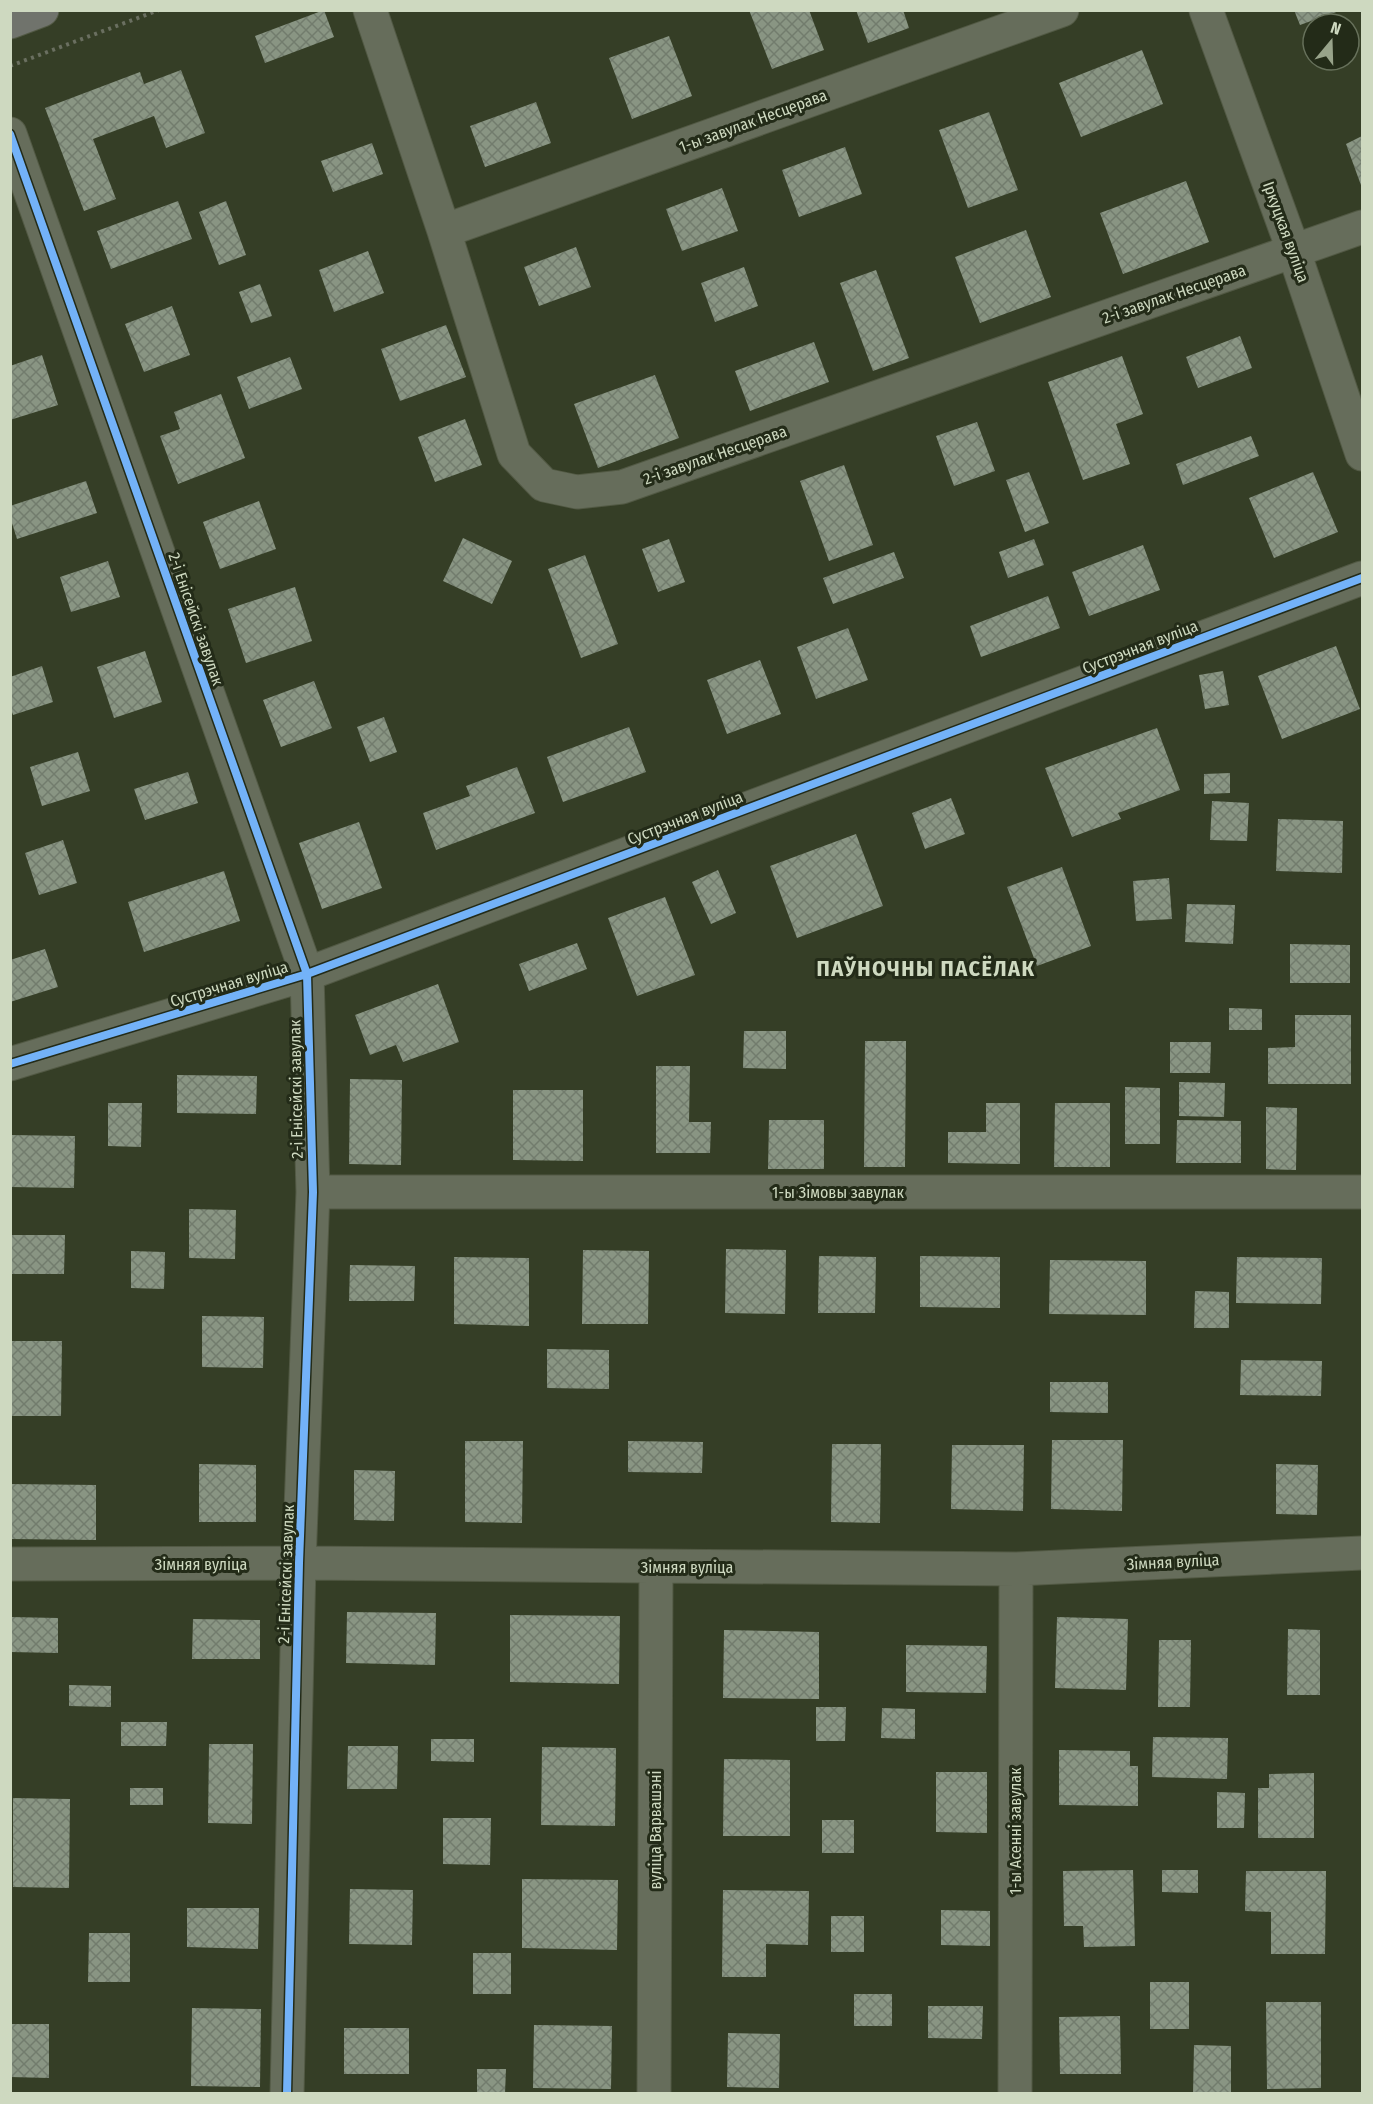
<svg xmlns="http://www.w3.org/2000/svg" width="1373" height="2104" font-family="'Fira Sans Condensed',sans-serif">
  <defs>
    <pattern id="building-cross-hatch" width="8" height="8" patternUnits="userSpaceOnUse" patternTransform="scale(1.5)"><rect width="8" height="8" fill="#899583"/><path d="M0 0l8 8M0 8l8-8" fill="none" stroke="#727c6d"/></pattern>
  </defs>
  <rect width="100%" height="100%" fill="#353e26"/>
  <path fill="url(#building-cross-hatch)" d="M324 10 334 37 265 63 255 36Z
    M749 10H809L824 50 772 69Z
    M856 10H903L909 28 868 43Z
    M1294 10H1339V11L1300 25Z
    M669 36 692 96 632 119 609 58Z
    M1142 50 1163 104 1081 137 1059 83Z
    M181 70 205 133 166 148 154 116 93 139 116 199 84 211 45 108 140 72 144 84Z
    M536 102 551 143 485 167 470 126Z
    M989 112 1018 190 968 208 939 130Z
    M1362 136V188L1346 144Z
    M372 143 383 174 333 192 321 161Z
    M845 147 862 194 799 217 782 170Z
    M1186 181 1209 242 1123 274 1100 213Z
    M722 188 738 231 682 251 666 209Z
    M178 201 192 239 111 269 97 231Z
    M226 201 246 255 219 265 199 212Z
    M1026 230 1051 297 980 323 955 257Z
    M576 247 591 287 539 306 524 267Z
    M368 251 384 293 334 312 319 270Z
    M744 267 758 306 715 322 701 283Z
    M876 270 909 358 873 371 840 283Z
    M260 284 272 316 251 323 239 292Z
    M172 306 190 355 144 372 125 324Z
    M446 325 466 377 400 401 381 349Z
    M1240 336 1252 368 1198 388 1186 357Z
    M814 342 829 382 750 411 735 371Z
    M42 355 58 405 10 420V366Z
    M1122 356 1143 414 1116 424 1130 464 1083 480 1048 382Z
    M290 357 302 389 249 409 237 377Z
    M655 375 679 438 598 468 574 404Z
    M221 394 245 458 178 484 160 436 180 429 174 412Z
    M465 419 482 465 435 482 418 437Z
    M977 422 995 471 954 486 936 436Z
    M1251 436 1259 456 1183 485 1176 464Z
    M844 465 873 545 829 561 800 481Z
    M1029 472 1049 523 1025 532 1006 480Z
    M1313 472 1338 532 1274 558 1249 498Z
    M86 481 97 513 17 539 10 517V506Z
    M259 501 276 549 220 569 203 522Z
    M463 538 512 561 492 604 443 581Z
    M669 539 685 582 658 592 642 549Z
    M1034 539 1044 565 1008 578 999 552Z
    M1143 545 1160 590 1089 616 1072 572Z
    M894 552 904 578 833 604 823 578Z
    M585 555 618 644 581 658 548 569Z
    M108 561 120 597 71 612 60 577Z
    M295 587 312 641 246 663 228 609Z
    M1048 596 1060 628 981 657 970 626Z
    M848 628 868 680 816 699 797 647Z
    M1336 646 1360 709 1282 739 1258 676Z
    M145 651 162 702 114 718 97 667Z
    M760 660 781 714 727 734 707 680Z
    M42 666 53 702 13 715 10 706V677Z
    M1223 671 1229 705 1205 709 1199 675Z
    M314 681 332 728 281 747 263 700Z
    M384 717 397 752 370 762 357 727Z
    M629 727 646 772 563 802 547 757Z
    M1157 728 1180 790 1118 813 1121 819 1072 837 1045 768Z
    M78 752 90 791 42 806 30 767Z
    M517 767 535 813 436 850 423 813 470 796 466 786Z
    M188 772 198 803 145 820 134 789Z
    M1230 773V793L1204 794V774Z
    M951 798 965 834 925 849 912 813Z
    M1212 801 1249 803 1247 841 1210 840Z
    M1278 819 1343 821 1342 873 1276 871Z
    M359 822 382 888 322 909 299 843Z
    M856 834 883 906 797 938 770 866Z
    M63 840 77 883 39 895 25 853Z
    M1062 867 1091 946 1037 966 1007 887Z
    M718 870 736 913 711 924 692 882Z
    M224 871 240 921 144 952 128 902Z
    M1169 878 1172 919 1136 921 1133 881Z
    M665 897 695 975 637 996 608 918Z
    M1187 904 1235 905 1233 944 1185 942Z
    M577 943 587 969 529 991 519 964Z
    M1290 944 1350 945V983H1290Z
    M45 949 58 987 10 1002V960Z
    M438 984 459 1042 403 1062 396 1045 370 1055 355 1015Z
    M1229 1008 1262 1009V1030H1229Z
    M1295 1015H1351V1084H1268V1048L1295 1047Z
    M744 1031H786V1069L743 1068Z
    M865 1041H906L905 1167H864Z
    M1170 1042H1211L1210 1073H1170Z
    M656 1066H690L689 1122H711L710 1153H656Z
    M177 1075 257 1076 256 1114 177 1113Z
    M350 1079 402 1080 401 1165 349 1164Z
    M1179 1082 1225 1083 1224 1117 1179 1116Z
    M1125 1087 1160 1088V1144H1125Z
    M513 1090H583V1161L513 1160Z
    M108 1103H142L141 1147 108 1146Z
    M986 1103H1020V1164L948 1163V1132H986Z
    M1055 1103H1110V1167H1054Z
    M1266 1107 1297 1108 1296 1170 1266 1169Z
    M769 1120H824V1169H768Z
    M1177 1120 1241 1121V1163H1176Z
    M10 1135 75 1136 74 1188 10 1187Z
    M189 1209 236 1210 235 1259 189 1258Z
    M10 1235H65L64 1274H10Z
    M726 1249 786 1250 785 1314 725 1313Z
    M583 1250 649 1251 648 1324H582Z
    M131 1251 165 1252 164 1289 131 1288Z
    M819 1256 876 1257 875 1313H818Z
    M920 1256 1000 1257V1308L920 1307Z
    M454 1257 529 1258V1326L454 1324Z
    M1237 1257 1322 1258 1321 1304 1236 1303Z
    M1050 1260 1146 1261V1315L1049 1314Z
    M350 1265 415 1266 414 1301H349Z
    M1195 1291 1229 1292V1328H1194Z
    M202 1316 264 1317 263 1368 202 1367Z
    M10 1341H62L61 1416H10Z
    M547 1349 609 1350V1389L547 1388Z
    M1241 1360 1322 1361 1321 1396 1240 1395Z
    M1050 1382H1108V1413L1050 1412Z
    M1052 1440H1123L1122 1511 1051 1509Z
    M465 1441H523L522 1523 465 1522Z
    M628 1441 703 1442 702 1473 628 1472Z
    M832 1444H881L880 1523 831 1522Z
    M952 1445H1024L1023 1511 951 1509Z
    M199 1464 256 1465V1522H199Z
    M1276 1464 1318 1465 1317 1515 1276 1514Z
    M354 1470 395 1471 394 1521 354 1520Z
    M10 1484 96 1485V1540L10 1539Z
    M347 1612 436 1613 435 1665 346 1663Z
    M510 1615 620 1616 619 1684 510 1682Z
    M10 1617 58 1618V1653L10 1652Z
    M1057 1617 1128 1619 1126 1690 1055 1688Z
    M193 1619 260 1620V1659H192Z
    M1288 1629 1320 1630V1695H1287Z
    M724 1630 819 1632V1699L723 1698Z
    M1159 1640H1191L1190 1707H1158Z
    M906 1645 987 1646 986 1693 906 1692Z
    M69 1685 111 1686V1707L69 1706Z
    M816 1707H846L845 1741H816Z
    M882 1708 915 1709V1739L881 1738Z
    M121 1722H167L166 1746H121Z
    M1153 1737 1228 1738 1227 1779 1152 1777Z
    M431 1739H474V1762L431 1761Z
    M209 1744H253L252 1824 208 1823Z
    M348 1746H398L397 1789H347Z
    M542 1747 616 1748 615 1826 541 1825Z
    M1059 1750 1130 1751V1766H1138V1806L1059 1805Z
    M724 1759 790 1760V1836H723Z
    M936 1772H987V1833L936 1832Z
    M1314 1773V1838H1258V1788H1269V1774Z
    M130 1788H163V1805H130Z
    M1217 1792 1245 1793 1244 1828H1217Z
    M13 1798 70 1799 69 1888 13 1887Z
    M443 1818H491L490 1865 443 1864Z
    M822 1820H854V1853H822Z
    M1133 1870 1135 1946 1084 1947 1083 1926H1064L1063 1871Z
    M1162 1870H1198V1893L1162 1892Z
    M1246 1871H1326L1325 1954H1271V1912L1245 1911Z
    M522 1879 618 1880 617 1950 522 1948Z
    M350 1889 413 1890 412 1945 349 1944Z
    M723 1890 809 1891 808 1945 766 1944V1977H722Z
    M187 1908H259L258 1949 187 1947Z
    M941 1910 990 1911V1946L941 1945Z
    M831 1916H864V1952H831Z
    M89 1933H130V1982H88Z
    M473 1953H511V1994H473Z
    M1150 1982H1189V2029H1150Z
    M854 1994H892V2026H854Z
    M1266 2002H1321V2088L1267 2089Z
    M928 2006H983L982 2039 928 2038Z
    M192 2008 261 2009 260 2087 191 2086Z
    M1120 2016 1121 2074H1060L1059 2017Z
    M10 2024H49V2078L10 2077Z
    M534 2025 612 2026 611 2089 533 2088Z
    M344 2028H409V2074H344Z
    M728 2033 780 2034 779 2088 727 2087Z
    M1194 2045 1231 2046V2094H1193Z
    M477 2069H506L505 2094H477Z"/>
  <g fill="none" stroke-linecap="round" stroke-linejoin="round">
    <g stroke="#525944" stroke-width="35">
      <path id="minor" d="M370 10 444 231 514 454 544 485 577 492 622 487 1362 227
        M1206 10 1294 252 1362 454
        M10 134 307 974 313 1192 299 1563 287 2094
        M444 231 1062 10
        M10 1064 307 974 1362 578
        M313 1192H1362
        M10 1564 299 1563 1016 1569 1362 1553
        M654 2094 656 1567
        M1015 2094 1016 1569"/>
    </g>
    <g stroke="#525944" stroke-width="35">
      <path id="major" d="M10 22 42 10"/>
    </g>
    <path stroke="#6a6f60" stroke-width="4" stroke-dasharray="3 4.5" stroke-linecap="butt" d="M10 66 159 10"/>
    <use href="#minor" stroke="#666d5b" stroke-width="33"/>
    <use href="#major" stroke="#70736c" stroke-width="33"/>
    <g stroke="#232b18" stroke-width="11">
      <path id="cycleway" d="M10 134 307 974 313 1192 299 1563 287 2094
        M10 1064 307 974 1362 578"/>
    </g>
    <use href="#cycleway" stroke="#73b2f8" stroke-width="8"/>
  </g>
  <g text-anchor="middle" dominant-baseline="central" stroke-width="6" stroke-linejoin="round" paint-order="stroke">
    <g font-size="16" fill="#ced9c0" stroke="#232b18">
      <text transform="translate(753 121) rotate(-20)">1-ы завулак Несцерава</text>
      <text transform="translate(1286 232) rotate(70)">Іркуцкая вуліца</text>
      <text transform="translate(1174 294) rotate(-19)">2-і завулак Несцерава</text>
      <text transform="translate(715 455) rotate(-19)">2-і завулак Несцерава</text>
      <text transform="translate(196 619) rotate(71)">2-і Енісейскі завулак</text>
      <text transform="translate(1140 647) rotate(-21)">Сустрэчная вуліца</text>
      <text transform="translate(685 818) rotate(-21)">Сустрэчная вуліца</text>
      <text transform="translate(229 984) rotate(-17)">Сустрэчная вуліца</text>
      <text transform="translate(296 1089) rotate(-91)">2-і Енісейскі завулак</text>
      <text x="838" y="1192">1-ы Зімовы завулак</text>
      <text transform="translate(1173 1562) rotate(-3)">Зімняя вуліца</text>
      <text x="201" y="1564">Зімняя вуліца</text>
      <text x="687" y="1567">Зімняя вуліца</text>
      <text transform="translate(286 1574) rotate(-88)">2-і Енісейскі завулак</text>
      <text transform="translate(655 1830) rotate(-90)">вуліца Варвашэні</text>
      <text transform="translate(1015 1831) rotate(-90)">1-ы Асенні завулак</text>
    </g>
    <g font-size="22" font-weight="bold" letter-spacing="1.5" fill="#ced9c0" stroke="#232b18">
      <text x="926" y="968">ПАЎНОЧНЫ ПАСЁЛАК</text>
    </g>
  </g>
  <rect width="1373" height="2104" fill="none" stroke="#ced9c0" stroke-width="24"/>
  <g transform="translate(1331 42) rotate(19)"><circle r="28" fill="#232b18" stroke="#67715b" stroke-width="1.5"/>
  <path d="M0-4.5L10 22L0 15L-10 22Z" fill="#98a38a"/>
  <text y="-9" font-size="16" font-weight="bold" text-anchor="middle" fill="#ced9c0">N</text>
  </g>
</svg>
